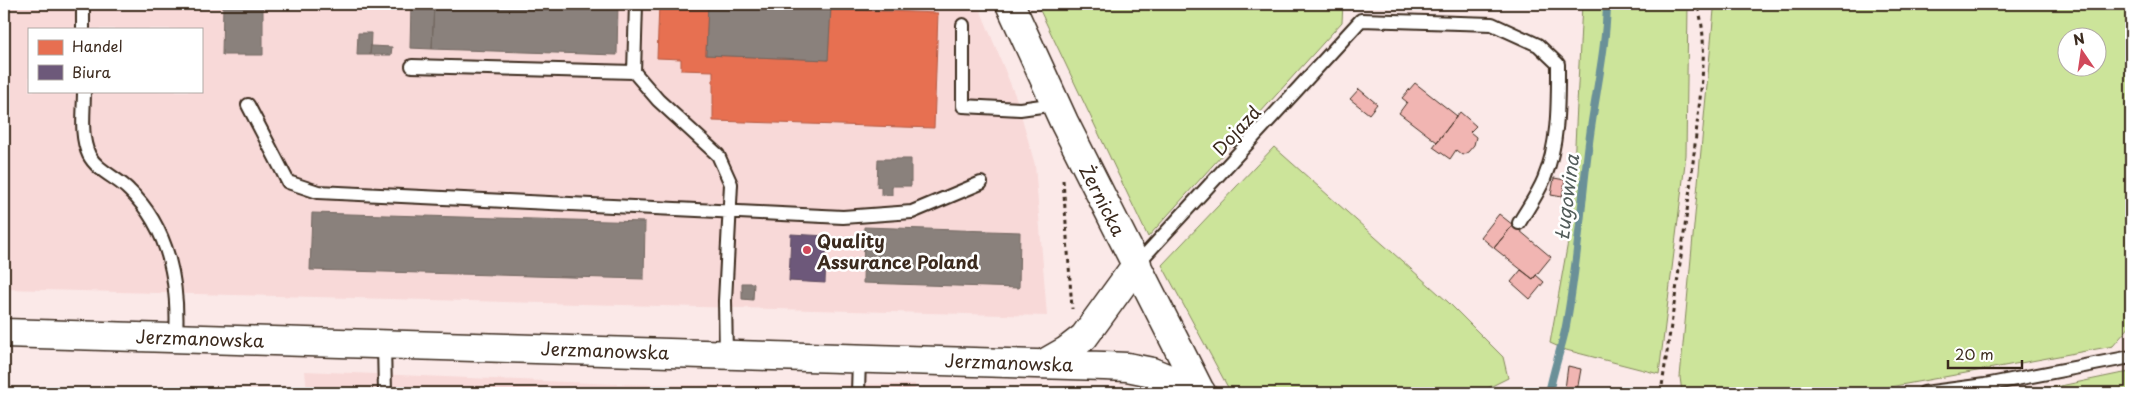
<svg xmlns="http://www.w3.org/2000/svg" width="2135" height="397" font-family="'Playpen Sans',sans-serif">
  <rect width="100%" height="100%" fill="#fbe9e8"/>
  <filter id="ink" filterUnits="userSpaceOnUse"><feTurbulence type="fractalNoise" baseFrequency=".02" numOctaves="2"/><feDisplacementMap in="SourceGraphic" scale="10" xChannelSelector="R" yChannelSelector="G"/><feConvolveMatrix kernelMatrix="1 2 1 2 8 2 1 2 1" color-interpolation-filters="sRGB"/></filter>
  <g filter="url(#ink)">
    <path fill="#f8d9d8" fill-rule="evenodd" d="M4 4H978L1017 100 1035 165 1047 316 4 289ZM29 29H201V91H29Z
      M305 371 614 384 775 386 915 384V393H307Z"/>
    <path fill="#cce49a" stroke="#84875c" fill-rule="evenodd" d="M1037 4H1343L1342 22 1148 237Z
      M1582 4H1688L1686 155 1659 374 1566 350 1550 343 1571 225Z
      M1727 4H2131V325L2113 346 1857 393H1682L1680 377 1714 10ZM2068 38H2098V68H2068Z
      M1274 147 1448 302 1503 357 1508 378 1478 393H1231L1162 265Z
      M2131 372V393H2027L2118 374Z"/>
    <path fill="#e76f51" stroke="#b35a42" d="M659 4H708L706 55 828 60 831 9 938 13 934 128 713 121V71L681 70V59L657 58Z"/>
    <path fill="#6d597a" stroke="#5e4b5e" d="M791 234 827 236 825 283 789 281Z"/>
    <path fill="#8a817c" stroke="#726760" d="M223 4H263V55H222Z
      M411 4H434L432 49 410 48Z
      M434 4H618L617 55 432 49Z
      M708 4H831L828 60 706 55Z
      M358 33H371L370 55H357Z
      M371 46 392 47 391 55H370Z
      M878 159H911V186H892V195H881V187H877Z
      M312 213 645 222 644 279 310 270Z
      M864 227 1020 232 1019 288 863 283Z
      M742 283H754L753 300 742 299Z"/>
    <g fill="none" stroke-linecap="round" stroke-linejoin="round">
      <path stroke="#6a9098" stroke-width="8" d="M1549 393C1553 372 1560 352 1565 331 1578 266 1581 200 1590 135 1596 91 1606 48 1607 4"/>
    </g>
    <path fill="#f1b5b2" stroke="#3b2a1e" d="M1415 83 1457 116 1437 142 1399 113 1407 102 1402 98Z
      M1359 89 1377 104 1369 114 1350 99Z
      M1460 112 1476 126 1470 132 1476 137 1474 145 1468 152 1462 155 1456 150 1450 159 1433 147Z
      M1554 178 1565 180 1562 197 1551 195Z
      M1499 214 1513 225 1494 248 1481 237Z
      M1513 225 1551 257 1533 279 1494 248Z
      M1521 270 1533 279 1536 275 1544 282 1530 299 1511 282Z
      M1568 366 1581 369 1577 391 1565 389Z"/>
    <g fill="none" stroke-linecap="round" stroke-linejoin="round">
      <g stroke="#3b2a1e" stroke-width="16">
        <path id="service" d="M83 4V29
          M636 4 634 72 658 100 718 155 731 184 725 301 726 354
          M963 25V106L1020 109 1056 104
          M412 66 634 72
          M84 91C84 112 80 136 89 155 97 171 118 178 129 190 169 228 179 284 176 337
          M248 105 288 182 318 192 843 217 912 212 981 183
          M1137 264 1361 20 1492 24 1538 45 1558 64C1558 102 1559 143 1544 179 1538 194 1527 209 1519 223
          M384 344 385 393
          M858 393 859 358
          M1924 393 1985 385 2131 357"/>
      </g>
      <g stroke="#3b2a1e" stroke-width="31">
        <path id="tertiary" d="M1010 4 1064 122 1201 393
          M4 333 1104 366 1127 367 1152 372 1201 392
          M1045 363 1066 351 1084 337 1137 264"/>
      </g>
      <path stroke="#3b2a1e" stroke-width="3" stroke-dasharray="4 4" stroke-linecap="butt" d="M1063 180 1072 309
        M1661 393C1674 304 1688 215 1697 125 1701 88 1709 39 1697 4"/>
      <use href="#service" stroke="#fff" stroke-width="12"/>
      <use href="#tertiary" stroke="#fff" stroke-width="28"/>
    </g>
  </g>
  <circle fill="#d1495b" stroke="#fff" stroke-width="2" cx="807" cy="250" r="5"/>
  <g text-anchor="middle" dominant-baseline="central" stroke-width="5" stroke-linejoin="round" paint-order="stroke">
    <g font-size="18" fill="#3b2a1e" stroke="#fff">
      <text transform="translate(1236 130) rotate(-47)">Dojazd</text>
      <text transform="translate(1103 200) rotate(63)">Żernicka</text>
      <text transform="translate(200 338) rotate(2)">Jerzmanowska</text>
      <text transform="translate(605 350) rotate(2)">Jerzmanowska</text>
      <text transform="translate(1009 362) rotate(2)">Jerzmanowska</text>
    </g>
    <g font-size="18" font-weight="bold" fill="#3b2a1e" stroke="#fff" text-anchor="start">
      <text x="817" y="240">Quality<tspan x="817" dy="21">Assurance Poland</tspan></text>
    </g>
    <g font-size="19" font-style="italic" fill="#535d5b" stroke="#fff">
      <text transform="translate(1566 197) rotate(-83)">Ługowina</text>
    </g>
  </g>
  <rect width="2135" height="397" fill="none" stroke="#fff" stroke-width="20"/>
  <rect x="10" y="10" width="2115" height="377" fill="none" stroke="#3b2a1e" stroke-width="2" filter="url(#ink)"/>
  <rect x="28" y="28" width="175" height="65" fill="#ffffff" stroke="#b1aaa5"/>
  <rect x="38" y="40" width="25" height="15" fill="#e76f51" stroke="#b1aaa5"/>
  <text x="72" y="52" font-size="15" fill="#3b2a1e">Handel</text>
  <rect x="38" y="65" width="25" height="15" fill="#6d597a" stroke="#b1aaa5"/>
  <text x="72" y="78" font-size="15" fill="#3b2a1e">Biura</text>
  <g transform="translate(2082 52) rotate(347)"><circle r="24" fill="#ffffff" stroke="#b1aaa5"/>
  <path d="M0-4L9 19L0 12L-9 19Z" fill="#d1495b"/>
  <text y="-8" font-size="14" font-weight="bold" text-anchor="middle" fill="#3b2a1e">N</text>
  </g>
  <path d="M1948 360v8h74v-8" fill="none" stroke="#3b2a1e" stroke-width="2.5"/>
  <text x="1955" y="360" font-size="15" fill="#3b2a1e" stroke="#ffffff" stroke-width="4" paint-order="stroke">20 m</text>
</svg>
